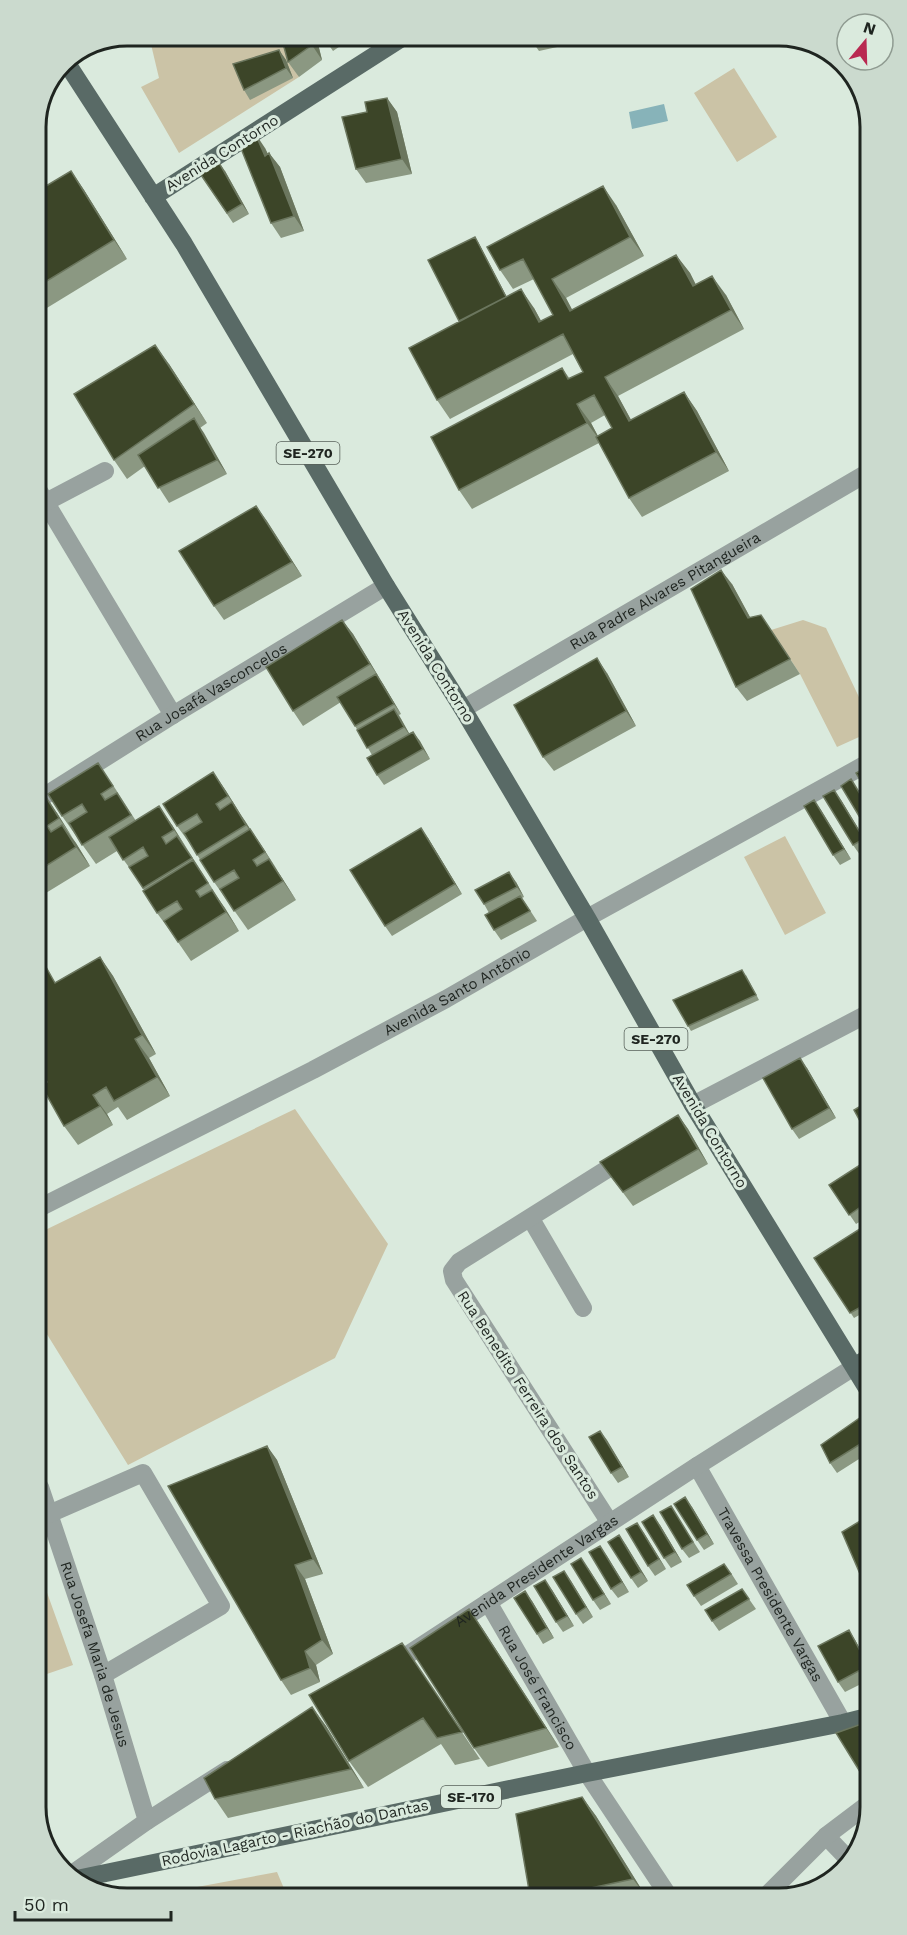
<svg xmlns="http://www.w3.org/2000/svg" width="907" height="1935" font-family="'Work Sans',sans-serif">
  <rect width="100%" height="100%" fill="#daeadd"/>
  <path fill="#cbc3a6" d="M149 36H286L299 77 179 153 141 87 159 78Z
    M734 68 777 137 737 162 694 93Z
    M803 620 826 628 868 716V733L837 747 800 674 771 630Z
    M785 836 826 913 785 935 744 857Z
    M295 1109 388 1244 335 1358 128 1465 40 1323 39 1233Z
    M40 1573 73 1665 41 1676Z
    M277 1872 288 1898 133 1899Z"/>
  <path fill="#87b3b9" d="M664 104 668 121 632 129 629 112Z"/>
  <g fill="none" stroke-linecap="round" stroke-linejoin="round">
    <g stroke="#98a29f" stroke-width="18">
      <path d="M37 488 173 715"/>
      <path d="M46 502 105 471"/>
      <path id="s1" d="M463 709 867 473"/>
      <path id="s2" d="M38 800 173 715 386 586"/>
      <path d="M693 1105 869 1013"/>
      <path id="s3" d="M39 1208 313 1070 446 999 587 918 868 763"/>
      <path d="M531 1219 583 1308"/>
      <path id="s4" d="M697 1466 843 1723"/>
      <path id="s5" d="M40 1487 103 1675 147 1821"/>
      <path d="M49 1514 143 1473 221 1606 103 1675"/>
      <path d="M610 1523 463 1294 454 1280 452 1271 459 1262 625 1158"/>
      <path id="s6" d="M488 1602 587 1773 668 1895"/>
      <path id="s7" d="M389 1667 697 1466 854 1367"/>
      <path d="M826 1836 851 1862"/>
      <path d="M69 1876 147 1821 227 1770"/>
      <path d="M768 1894 826 1836 871 1802"/>
    </g>
    <path stroke="#596a66" stroke-width="18" d="M66 62 184 244 386 586 463 709 587 918 693 1105 870 1393
      M153 197 405 36
      M854 1367 870 1357
      M72 1880 587 1773 843 1723 871 1716"/>
  </g>
  <path fill="#8b9882" fill-rule="evenodd" d="M281 36H316L322 60 299 77 288 62Z
    M324 36H355L333 51 326 41Z
    M531 36H579L580 42 539 51 532 41Z
    M624 36H672L668 46 644 36 641 43Z
    M279 50 286 60 293 78 250 100 244 90Z
    M387 98 397 112 412 174 366 183 356 169 367 112Z
    M265 148 268 154 269 153 280 167 304 231 281 238 271 223Z
    M71 171 84 190 127 259 37 314 36 192Z
    M225 171 249 214 233 223 199 172Z
    M616 205 644 256 566 298 572 310 676 255 690 273 696 285 726 295 744 329 618 396 631 420 684 392 697 411 729 471 642 517 629 498 599 443 472 509 459 490 562 368 570 379 583 372 573 354 450 419 437 400 459 321 478 242 506 296 534 308 541 321 553 315 534 279 513 289 500 270ZM605 415 612 428 598 436 591 423Z
    M169 364 207 423 200 428 227 474 169 503 145 466 127 479 114 460Z
    M256 506 302 576 224 620 214 606Z
    M732 584 750 617 771 630 800 674 747 701 736 687Z
    M342 620 353 634 401 714 399 715 409 733 413 732 430 759 384 785 377 775 372 755 341 702 303 726 293 711Z
    M607 673 636 726 554 771 543 757Z
    M213 772 226 791 241 815 263 848 296 900 248 930 214 882 191 845 177 826Z
    M111 782 136 821 172 825 239 931 191 961 171 932 157 913 137 878 117 851 96 864 62 816Z
    M38 798 57 813 90 866 41 896 38 891Z
    M814 800 851 859 840 865 833 855Z
    M841 800 868 845V850L860 855 853 845Z
    M428 838 462 894 392 936 385 926Z
    M516 882 524 897 522 898 537 921 501 940 494 930 489 913 484 904Z
    M100 957 113 976 156 1054 149 1058 170 1096 127 1120 118 1107 107 1114 113 1125 78 1145 64 1126 47 1082 56 982Z
    M746 975 759 1000 691 1031 688 1026Z
    M807 1068 836 1118 799 1139 792 1129Z
    M869 1101V1130L867 1131 860 1121Z
    M678 1115 688 1129 708 1164 633 1206 600 1162Z
    M869 1172 868 1217 856 1224 829 1185Z
    M869 1230 870 1309 854 1318 814 1258Z
    M861 1417 870 1430V1452L837 1473 830 1463Z
    M600 1431 629 1477 618 1483 611 1473Z
    M267 1446 277 1460 323 1574 305 1579 333 1654 316 1665 320 1682 291 1695 281 1680Z
    M692 1507 714 1544 704 1550 697 1540Z
    M677 1516 700 1552 689 1558 682 1549Z
    M637 1523 666 1569 655 1576 648 1566Z
    M660 1525 682 1562 671 1568 664 1558Z
    M619 1535 648 1581 638 1588 631 1578Z
    M600 1546 629 1592 618 1598 611 1589Z
    M588 1568 611 1604 600 1610 593 1600Z
    M564 1571 593 1617 583 1624 576 1614Z
    M731 1573 738 1584 701 1606 694 1596Z
    M742 1589 756 1609 719 1631 712 1621Z
    M552 1590 574 1626 563 1632 556 1622Z
    M532 1601 554 1638 543 1644 537 1634Z
    M469 1609 482 1628 559 1747 488 1767 474 1748Z
    M849 1630 855 1640 871 1668V1679L845 1692 838 1682Z
    M420 1670 480 1759 455 1765 441 1744 368 1787 349 1761Z
    M312 1707 326 1726 364 1788 228 1818 215 1799Z
    M871 1721V1788L862 1775Z
    M582 1797 596 1816 645 1895 530 1896Z"/>
  <path fill="#6b765e" d="M309 36H316L322 60 312 45Z
    M637 36H643L641 43Z
    M662 36H672L668 46Z
    M279 50 286 60 293 78 286 68Z
    M387 98 397 112 412 174 402 159Z
    M255 133 265 148 275 170 265 156Z
    M269 153 280 167 304 231 294 216Z
    M218 161 225 171 249 214 242 204Z
    M71 171 84 190 127 259 114 240Z
    M603 186 616 205 644 256 630 237Z
    M475 237 478 242 511 305 507 300Z
    M676 255 690 273 706 305 693 286Z
    M712 276 726 295 744 329 731 310Z
    M552 279 566 298 583 330 570 311Z
    M521 289 534 308 552 341 539 322Z
    M155 345 169 364 207 423 194 404Z
    M605 377 618 396 642 440 629 421Z
    M684 392 697 411 729 471 716 452Z
    M577 404 591 423 601 442 587 423Z
    M194 418 204 433 227 474 217 460Z
    M256 506 267 521 302 576 292 562Z
    M721 570 732 584 758 632 748 618Z
    M342 620 353 634 380 679 370 664Z
    M597 658 607 673 636 726 626 711Z
    M376 674 383 684 401 714 394 704Z
    M394 709 401 719 411 737 404 727Z
    M413 732 420 741 430 759 423 749Z
    M213 772 226 791 241 815 228 796Z
    M834 790 841 800 868 845 864 839Z
    M44 794 57 813 72 837 59 818Z
    M814 800 821 810 851 859 844 849Z
    M232 802 245 821 259 844 246 825Z
    M159 806 172 825 187 849 174 830Z
    M62 825 76 843 90 866 76 847Z
    M421 828 428 838 462 894 455 884Z
    M250 829 263 848 278 871 265 852Z
    M269 859 282 878 296 900 283 881Z
    M509 872 516 882 524 897 517 887Z
    M212 890 225 908 239 931 226 912Z
    M100 957 113 976 156 1054 142 1035Z
    M135 1039 149 1058 170 1096 157 1077Z
    M800 1058 807 1068 836 1118 829 1108Z
    M93 1095 107 1114 113 1125 100 1106Z
    M678 1115 688 1129 708 1164 698 1149Z
    M600 1431 607 1440 629 1477 622 1467Z
    M267 1446 277 1460 323 1574 313 1559Z
    M685 1497 692 1507 714 1544 707 1534Z
    M653 1515 660 1525 682 1562 675 1552Z
    M637 1523 644 1533 666 1569 659 1559Z
    M619 1535 626 1545 648 1581 641 1572Z
    M600 1546 607 1556 629 1592 622 1582Z
    M581 1558 588 1568 611 1604 604 1594Z
    M295 1565 305 1579 333 1654 322 1640Z
    M564 1571 571 1581 593 1617 586 1607Z
    M545 1580 552 1590 574 1626 567 1616Z
    M525 1591 532 1601 554 1638 547 1628Z
    M469 1609 482 1628 559 1747 546 1728Z
    M849 1630 855 1640 871 1668V1670Z
    M305 1651 316 1665 320 1682 310 1668Z
    M312 1707 326 1726 364 1788 351 1769Z
    M582 1797 596 1816 645 1895 633 1879Z"/>
  <path fill="#3c4528" stroke="#6b765e" stroke-width="1.5" d="M281 36H309L312 45 288 62Z
    M324 36H333L326 41Z
    M531 36H553L532 41Z
    M279 50 286 68 244 90 233 64Z
    M387 98 402 159 356 169 342 117 367 112 365 102Z
    M255 133 265 156 269 153 294 216 271 223 238 141Z
    M218 161 242 204 227 213 199 172Z
    M71 171 114 240 37 287 36 192Z
    M603 186 630 237 552 279 570 311 676 255 693 286 712 276 731 310 605 377 629 421 684 392 716 452 629 498 596 437 612 428 594 395 577 404 587 423 459 490 431 437 562 368 568 379 583 372 563 334 437 400 409 348 521 289 539 322 553 315 523 259 500 270 487 247Z
    M475 237 506 297 459 321 428 260Z
    M155 345 194 404 114 460 74 394Z
    M194 418 217 460 158 488 138 455Z
    M256 506 292 562 214 606 179 551Z
    M721 570 748 618 761 615 790 659 736 687 691 589Z
    M342 620 370 664 293 711 266 667Z
    M597 658 626 711 543 757 514 705Z
    M376 674 394 704 355 726 337 697Z
    M394 709 404 727 367 748 357 730Z
    M413 732 423 749 377 775 367 758Z
    M98 763 113 786 101 794 105 800 117 793 131 815 82 845 69 823 87 812 82 804 62 816 48 794Z
    M867 767 868 768V793L856 773Z
    M213 772 228 796 216 804 220 810 232 802 246 825 197 855 184 833 202 822 197 814 177 826 163 804Z
    M851 779 868 807V831L841 786Z
    M834 790 864 839 853 845 823 796Z
    M44 794 59 818 47 826 51 832 62 825 76 847 38 871V798Z
    M814 800 844 849 833 855 804 806Z
    M159 806 174 830 162 837 166 844 177 836 192 858 143 888 129 867 148 856 143 847 123 860 109 837Z
    M421 828 455 884 385 926 350 870Z
    M250 829 265 852 253 860 257 866 269 859 283 881 234 911 220 889 239 878 234 870 214 882 200 860Z
    M193 860 208 883 196 891 200 897 212 890 226 912 178 942 164 921 182 909 177 901 157 913 143 891Z
    M509 872 517 887 484 904 475 890Z
    M520 896 530 911 494 930 485 915Z
    M100 957 142 1035 135 1039 157 1077 114 1101 106 1087 93 1095 100 1106 64 1126 41 1085 47 1082 39 1068V972L46 967 55 983Z
    M742 970 756 995 688 1026 673 1000Z
    M800 1058 829 1108 792 1129 763 1078Z
    M869 1101V1116L860 1121 854 1110Z
    M678 1115 698 1149 623 1192 600 1162Z
    M863 1163 869 1173V1200L861 1205 862 1206 849 1215 829 1185Z
    M869 1200V1218L861 1205Z
    M866 1225 869 1231 870 1302 850 1313 814 1258Z
    M861 1417 870 1431V1438L830 1463 821 1445Z
    M600 1431 622 1467 611 1473 589 1437Z
    M267 1446 313 1559 295 1565 322 1640 305 1651 310 1668 281 1680 168 1486Z
    M685 1497 707 1534 697 1540 674 1504Z
    M671 1506 693 1542 682 1549 660 1512Z
    M653 1515 675 1552 664 1558 642 1522Z
    M870 1515V1597L842 1532Z
    M637 1523 659 1559 648 1566 626 1529Z
    M619 1535 641 1572 631 1578 608 1542Z
    M600 1546 622 1582 611 1589 589 1552Z
    M581 1558 604 1594 593 1600 571 1564Z
    M724 1564 731 1574 694 1596 687 1585Z
    M564 1571 586 1607 576 1614 553 1577Z
    M545 1580 567 1616 556 1622 534 1586Z
    M742 1589 749 1599 712 1621 705 1610Z
    M525 1591 547 1628 537 1634 514 1598Z
    M469 1609 546 1728 474 1748 410 1648Z
    M849 1630 868 1666 838 1682 818 1646Z
    M402 1643 462 1732 437 1738 423 1718 349 1761 309 1695Z
    M312 1707 351 1769 215 1799 204 1778Z
    M870 1721 871 1766 862 1775 836 1733Z
    M582 1797 633 1879 591 1888 579 1896H530L516 1814Z"/>
  <g text-anchor="middle" dominant-baseline="central" stroke-width="6" stroke-linejoin="round" paint-order="stroke">
    <g fill="#daeadd" stroke="#576059" stroke-width="1.5">
      <rect x="276.5" y="442" width="63" height="22" rx="4.5"/>
      <rect x="624.5" y="1028" width="63" height="22" rx="4.5"/>
      <rect x="441" y="1786" width="60" height="22" rx="4.5"/>
    </g>
    <g font-size="14" font-weight="bold" fill="#1f2520">
      <text x="308" y="453">SE-270</text>
      <text x="656" y="1039">SE-270</text>
      <text x="471" y="1797">SE-170</text>
    </g>
    <g font-size="15" fill="#1f2520" stroke="#daeadd">
      <text transform="translate(222 153) rotate(-32)">Avenida Contorno</text>
      <text stroke="none"><textPath href="#s1" startOffset="234">Rua Padre Alvares Pitangueira</textPath></text>
      <text transform="translate(436 666) rotate(58)">Avenida Contorno</text>
      <text stroke="none"><textPath href="#s2" startOffset="204">Rua Josafá Vasconcelos</textPath></text>
      <text stroke="none"><textPath href="#s3" startOffset="471">Avenida Santo Antônio</textPath></text>
      <text transform="translate(710 1131) rotate(59)">Avenida Contorno</text>
      <text transform="translate(528 1395) rotate(57)">Rua Benedito Ferreira dos Santos</text>
      <text stroke="none"><textPath href="#s7" startOffset="176">Avenida Presidente Vargas</textPath></text>
      <text stroke="none"><textPath href="#s4" startOffset="148">Travessa Presidente Vargas</textPath></text>
      <text stroke="none"><textPath href="#s5" startOffset="176">Rua Josefa Maria de Jesus</textPath></text>
      <text stroke="none"><textPath href="#s6" startOffset="99">Rua José Francisco</textPath></text>
      <text transform="translate(295 1833) rotate(-12)">Rodovia Lagarto - Riachão do Dantas</text>
    </g>
  </g>
  <path d="M0 0H907V1935H0ZM127 46H779A81 81 0 0 1 860 127V1807A81 81 0 0 1 779 1888H127A81 81 0 0 1 46 1807V127A81 81 0 0 1 127 46Z" fill="#cbdace" fill-rule="evenodd"/>
  <path fill="none" stroke="#1f2520" stroke-width="3" d="M127 46H779A81 81 0 0 1 860 127V1807A81 81 0 0 1 779 1888H127A81 81 0 0 1 46 1807V127A81 81 0 0 1 127 46Z"/>
  <g transform="translate(865 42) rotate(19)"><circle r="28" fill="#daeadd" stroke="#8f9b91" stroke-width="1.5"/>
  <path d="M0-4.5L10 22L0 15L-10 22Z" fill="#b92951"/>
  <text y="-9" font-size="16" font-weight="bold" text-anchor="middle" fill="#1f2520">N</text>
  </g>
  <path d="M15 1911v9h156v-9" fill="none" stroke="#1f2520" stroke-width="3"/>
  <text x="24" y="1911" font-size="18" fill="#1f2520" stroke="#daeadd" stroke-width="4.5" paint-order="stroke">50 m</text>
</svg>
